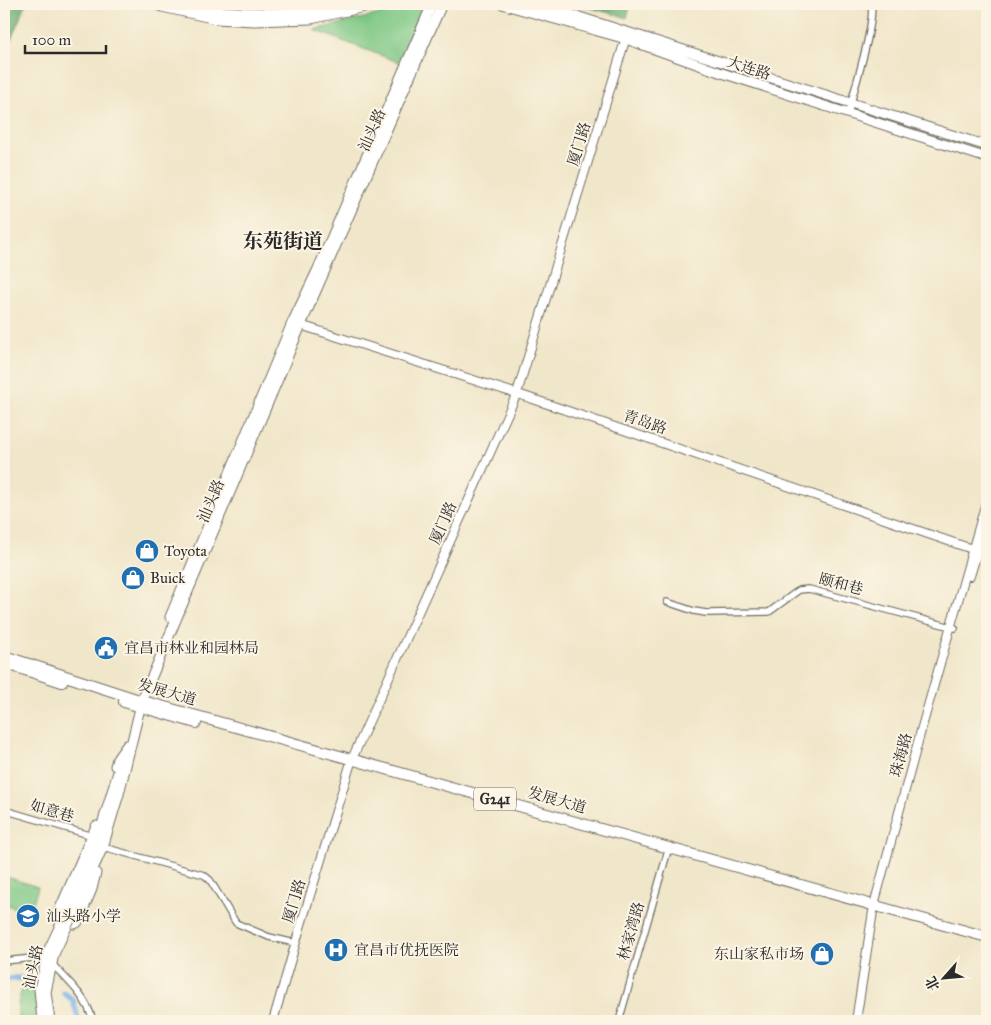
<svg xmlns="http://www.w3.org/2000/svg" width="991" height="1025" font-family="'IM FELL Great Primer','Noto Serif SC',serif">
  <rect width="100%" height="100%" fill="#fcf5e5"/>
  <filter id="ink" filterUnits="userSpaceOnUse"><feTurbulence type="fractalNoise" baseFrequency=".02" numOctaves="2"/><feDisplacementMap in="SourceGraphic" scale="10" xChannelSelector="R" yChannelSelector="G"/><feConvolveMatrix kernelMatrix="1 2 1 2 8 2 1 2 1" color-interpolation-filters="sRGB"/></filter>
  <filter id="wash" filterUnits="userSpaceOnUse"><feTurbulence type="fractalNoise" baseFrequency=".0096" numOctaves="4" result="noise"/><feDisplacementMap in="SourceGraphic" scale="20" xChannelSelector="R" yChannelSelector="G"/><feGaussianBlur stdDeviation="1.12" result="paint"/><feColorMatrix in="noise" values="0 0 0 0 0 0 0 0 0 0 0 0 0 0 0 0 0 1.4 0 .05"/><feComposite in="paint" operator="in"/></filter>
  <g filter="url(#wash)">
    <rect width="100%" height="100%" fill="#f0e6c9"/>
    <path fill="#7dc784" stroke="#547958" d="M421 4H424L398 62 314 30Z
      M4 876 38 887 30 913 4 904Z
      M23 985 36 987V1021H18V1003Z"/>
    <path fill="#66ac72" stroke="#486c4e" d="M4 4H26L4 56Z
      M577 4H631L627 18Z
      M985 556H987V583L978 579Z"/>
    <g fill="none" stroke-linecap="round" stroke-linejoin="round">
      <path stroke="#78b1e8" stroke-width="5.5" d="M4 980 15 978 24 979
        M64 993 73 1000 79 1021"/>
    </g>
  </g>
  <g filter="url(#ink)">
    <g fill="none" stroke-linecap="round" stroke-linejoin="round">
      <g stroke="#706c62" stroke-width="8">
        <path id="street" d="M848 114C853 93 876 21 871 4
          M667 602 694 611 706 613 769 612 799 590 809 589 955 628
          M4 810 93 836
          M103 847 204 875 210 880 236 923 269 937 295 943
          M4 961 33 958 45 960
          M51 963C68 981 87 997 93 1021
          M619 1021 669 847"/>
      </g>
      <g stroke="#706c62" stroke-width="10">
        <path id="secondary" d="M297 324 527 397 972 549 987 546
          M970 576 987 519
          M273 1021 300 928 352 759 517 393 627 34
          M856 1021 874 905 922 727 987 499"/>
      </g>
      <g stroke="#706c62" stroke-width="11">
        <path id="primary" d="M156 4 162 7 216 19 254 21 311 19 378 4
          M182 4 215 11 271 13 308 12 345 4
          M502 4 626 39 722 73 987 158
          M529 4 573 15 987 146
          M170 617 292 323 318 269 432 4
          M115 766 117 759 127 745
          M66 913 96 844 121 762
          M72 916 103 847 119 794 142 700 301 325 442 4
          M59 919 58 913 96 826
          M74 924 77 923 79 920 92 889 96 873
          M42 1021 39 989 49 949
          M50 1021 46 992 54 954"/>
      </g>
      <g stroke="#706c62" stroke-width="12">
        <path id="highway" d="M4 656 136 699 987 937
          M4 663 62 682
          M124 702 196 723"/>
      </g>
      <use href="#street" stroke="#fff" stroke-width="5.5"/>
      <use href="#secondary" stroke="#fff" stroke-width="8"/>
      <use href="#primary" stroke="#fff" stroke-width="9"/>
      <use href="#highway" stroke="#fff" stroke-width="10"/>
      <g stroke="#706c62" stroke-width="11" stroke-linecap="butt">
        <path id="primary-bridge" d="M49 949 66 913
          M54 954 72 916"/>
      </g>
      <use href="#primary-bridge" stroke="#fff" stroke-width="9"/>
    </g>
  </g>
  <defs>
    <g id="shop-disc" transform="scale(1.25)"><circle r="9.5" fill="#1f6fb2" stroke="#fcf5e5"/><path d="M-5-2.5h2.3a2.7 3.5 0 0 1 5.4 0H5L5.5 6h-11ZM-1.5-2.5h3a1.5 2.3 0 0 0-3 0Z" fill="#fff"/></g>
    <g id="civic-disc" transform="scale(1.25)"><circle r="9.5" fill="#1f6fb2" stroke="#fcf5e5"/><path d="M-.6-6.5H3V-4.5H.6V-3L4-1V1h2V6H-6V1h2V-1L-.6-3ZM-1.2 2.5V6h2.4V2.5Z" fill="#fff"/></g>
    <g id="school-disc" transform="scale(1.25)"><circle r="9.5" fill="#1f6fb2" stroke="#fcf5e5"/><path d="M0-5L7-2L0 1L-7-2ZM-4 1L0 2.5L4 1V4Q0 6-4 4Z" fill="#fff"/></g>
    <g id="hospital-disc" transform="scale(1.25)"><circle r="9.5" fill="#1f6fb2" stroke="#fcf5e5"/><path d="M-5-5h3v3.5h4V-5h3V5h-3V1.5h-4V5h-3Z" fill="#fff"/></g>
  </defs>
  <g fill-rule="evenodd">
    <use href="#shop-disc" x="147" y="551"/>
    <use href="#shop-disc" x="133" y="578"/>
    <use href="#civic-disc" x="106" y="648"/>
    <use href="#school-disc" x="28" y="916"/>
    <use href="#hospital-disc" x="336" y="950"/>
    <use href="#shop-disc" x="822" y="954"/>
  </g>
  <g text-anchor="middle" dominant-baseline="central" stroke-width="4" stroke-linejoin="round" paint-order="stroke">
    <rect fill="#fcf5e5" stroke="#6a6863" stroke-width="1" x="474" y="787.5" width="42" height="23" rx="4"/>
    <g font-size="14" font-weight="bold" fill="#2b2b2b">
      <text x="495" y="799">G241</text>
    </g>
    <g font-size="15" fill="#2b2b2b" stroke="#fcf5e5">
      <text transform="translate(749 68) rotate(18)">大连路</text>
      <text transform="translate(372 130) rotate(-66)">汕头路</text>
      <text transform="translate(579 144) rotate(-73)">厦门路</text>
      <text transform="translate(645 422) rotate(19)">青岛路</text>
      <text transform="translate(211 501) rotate(-67)">汕头路</text>
      <text transform="translate(443 523) rotate(-66)">厦门路</text>
      <text transform="translate(841 584) rotate(15)">颐和巷</text>
      <text transform="translate(167 692) rotate(16)">发展大道</text>
      <text transform="translate(901 755) rotate(-75)">珠海路</text>
      <text transform="translate(557 800) rotate(16)">发展大道</text>
      <text transform="translate(52 811) rotate(16)">如意巷</text>
      <text transform="translate(294 901) rotate(-73)">厦门路</text>
      <text transform="translate(631 931) rotate(-74)">林家湾路</text>
      <text transform="translate(33 967) rotate(-78)">汕头路</text>
    </g>
    <g font-size="15" fill="#2b2b2b" stroke="#fcf5e5" text-anchor="start">
      <text x="164" y="551">Toyota</text>
      <text x="150" y="578">Buick</text>
      <text x="124" y="648">宜昌市林业和园林局</text>
      <text x="46" y="916">汕头路小学</text>
      <text x="354" y="950">宜昌市优抚医院</text>
      <text x="804" y="954" text-anchor="end">东山家私市场</text>
    </g>
    <g font-size="20" font-weight="bold" fill="#2b2b2b" stroke="#fcf5e5">
      <text x="283" y="241">东苑街道</text>
    </g>
  </g>
  <rect width="991" height="1025" fill="none" stroke="#fcf5e5" stroke-width="20"/>
  <g transform="translate(944 978) rotate(243)" stroke="#fcf5e5" stroke-width="4" paint-order="stroke">
  <path d="M0-4L9 19L0 12L-9 19Z" fill="#2b2b2b"/>
  <text y="-8" font-size="14" font-weight="bold" text-anchor="middle" fill="#2b2b2b">北</text>
  </g>
  <path d="M25 45v8h81v-8" fill="none" stroke="#2b2b2b" stroke-width="2.5"/>
  <text x="32" y="45" font-size="15" fill="#2b2b2b" stroke="#fcf5e5" stroke-width="4" paint-order="stroke">100 m</text>
</svg>
